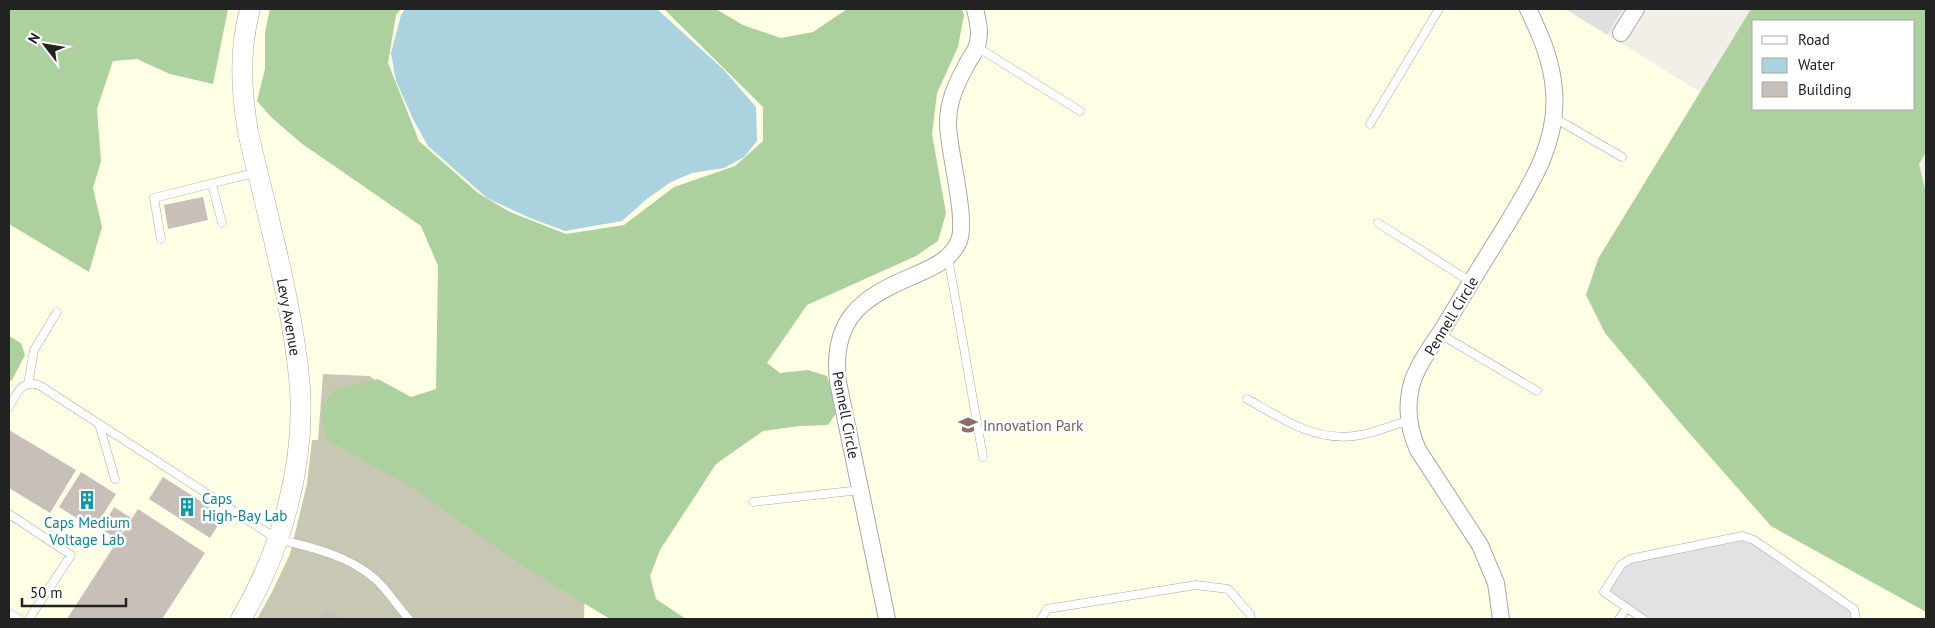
<svg xmlns="http://www.w3.org/2000/svg" width="1935" height="628" font-family="'PT Sans',sans-serif">
  <rect width="100%" height="100%" fill="#f2efe9"/>
  <path fill="#e0dfdf" d="M1565 9H1623L1607 35Z"/>
  <path fill="#ffffe5" d="M9 9H1565L1926 231V619H9Z"/>
  <path fill="#c7c7b4" d="M323 374 369 376 587 524 584 619H257L272 592 290 554 307 484 312 440H318Z"/>
  <path fill="#add19e" fill-rule="evenodd" d="M9 9H228L213 84 170 74 137 59 113 61 97 109 101 161 93 188 102 227 89 272 9 224Z
    M270 9H401L396 15 388 63 419 141 478 193 510 212 566 234 624 225 674 187 735 166 763 141V107L664 9H716L743 25 781 38 813 32 847 9H962L964 15 958 47 937 93 932 134 946 213 938 241 916 256 807 305 767 363 780 373 808 370 827 376 837 412 828 425 800 426 763 431 716 464 660 550 650 576 656 599 686 619H610L526 568 413 488 326 439 322 408 334 390 378 379 411 397 436 389 438 266 421 226 301 143 271 117 257 101 265 69V32Z
    M1751 9H1926V152L1919 164 1926 193V612L1771 526 1683 426 1605 333 1586 295 1598 259ZM1754 21H1914V109H1754Z
    M9 336 21 343 25 355 12 380 9 382Z"/>
  <path fill="#e2e2e2" d="M1742 536 1854 609 1856 619H1643L1604 592 1630 559Z"/>
  <path fill="#aad3df" d="M405 9H657L724 70 756 107 757 141 744 157 724 168 692 173 671 182 648 198 622 221 565 231 530 218 487 198 428 146 414 121 396 81 391 53 401 15Z"/>
  <path fill="#c7bfb8" d="M203 197 208 220 168 229 164 205Z
    M9 430 76 470 50 513 9 488Z
    M81 472 116 494 94 529 59 507Z
    M163 477 224 516 210 538 149 499Z
    M114 507 131 518 117 539 101 529Z
    M138 509 205 553 162 619H67Z
    M330 609 341 619H320Z"/>
  <g fill="none" stroke-linecap="round" stroke-linejoin="round">
    <g stroke="#a9a9a9" stroke-width="9">
      <path id="service" d="M977 47 1080 111
        M1553 117 1622 157
        M1370 124 1439 9
        M212 184 222 223
        M1378 223 1471 282
        M161 239 154 198 257 172
        M948 257 983 457
        M1440 334 1537 391
        M28 384 34 350 57 312
        M1247 399C1281 418 1313 441 1354 436 1372 434 1391 426 1409 420
        M9 407C17 394 21 379 39 385L277 539C310 547 347 555 374 578 387 589 397 606 409 619
        M99 424 115 479
        M753 502 860 490
        M9 514 71 555 29 619
        M9 613 19 619
        M1041 619 1047 609 1196 585 1228 589 1250 614 1251 619
        M1619 619 1627 608
        M1643 619 1604 592 1621 565 1630 559 1742 536 1754 540 1854 609 1856 619"/>
    </g>
    <g stroke="#a9a9a9" stroke-width="18">
      <path id="minor" d="M1621 33 1636 9
        M887 619 838 382C831 320 860 298 913 276 931 268 949 261 958 243 969 223 948 151 948 123 948 102 956 84 966 66 969 59 975 53 977 46 981 33 978 21 975 9
        M1501 619 1496 583 1480 545 1418 450C1409 430 1406 408 1411 387 1416 366 1432 346 1444 327 1462 297 1480 267 1499 237 1526 192 1559 146 1554 91 1552 61 1541 36 1528 9"/>
    </g>
    <g stroke="#a9a9a9" stroke-width="21">
      <path id="tertiary" d="M241 619C281 551 305 467 300 388 293 303 267 215 248 132 241 90 239 50 250 9"/>
    </g>
    <use href="#service" stroke="#fff" stroke-width="8"/>
    <use href="#minor" stroke="#fff" stroke-width="16"/>
    <use href="#tertiary" stroke="#fff" stroke-width="20"/>
  </g>
  <defs>
    <g id="university-bare" transform="scale(1.5)"><path d="M0-5L7-2L0 1L-7-2ZM-4 1L0 2.5L4 1V4Q0 6-4 4Z" fill="#8d6e63" stroke="#fff" stroke-width="2.5" paint-order="stroke"/></g>
    <g id="building-bare" transform="scale(1.5)"><path d="M-4-6H4V6H1V3H-1V6H-4ZM-2.5-4.3h1.7v1.8h-1.7ZM.8-4.3h1.7v1.8H.8ZM-2.5-1h1.7V.8h-1.7ZM.8-1h1.7V.8H.8Z" fill="#0f9aa8" stroke="#fff" stroke-width="2.5" paint-order="stroke"/></g>
  </defs>
  <g fill-rule="evenodd">
    <use href="#university-bare" x="968" y="425"/>
    <use href="#building-bare" x="87" y="500"/>
    <use href="#building-bare" x="187" y="507"/>
  </g>
  <g text-anchor="middle" dominant-baseline="central" stroke-width="5" stroke-linejoin="round" paint-order="stroke">
    <g font-size="15" fill="#222" stroke="#fff">
      <text transform="translate(1451 316) rotate(-59)">Pennell Circle</text>
      <text transform="translate(289 317) rotate(80)">Levy Avenue</text>
      <text transform="translate(846 415) rotate(79)">Pennell Circle</text>
    </g>
    <g font-size="15" fill="#785e54" stroke="#fff" text-anchor="start">
      <text x="983" y="425">Innovation Park</text>
    </g>
    <g font-size="15" fill="#0d838f" stroke="#fff" text-anchor="start">
      <text x="202" y="498">Caps<tspan x="202" dy="17">High-Bay Lab</tspan></text>
      <text x="87" y="522" text-anchor="middle">Caps Medium<tspan x="87" dy="17">Voltage Lab</tspan></text>
    </g>
  </g>
  <rect width="1935" height="628" fill="none" stroke="#222222" stroke-width="20"/>
  <rect x="1752" y="20" width="162" height="90" fill="#ffffff" stroke="#a7a7a7"/>
  <rect x="1762" y="36" width="25" height="8" fill="#ffffff" stroke="#a7a7a7"/>
  <text x="1798" y="45" font-size="15" fill="#222222">Road</text>
  <rect x="1762" y="58" width="25" height="15" fill="#aad3df" stroke="#a7a7a7"/>
  <text x="1798" y="70" font-size="15" fill="#222222">Water</text>
  <rect x="1762" y="82" width="25" height="15" fill="#c7bfb8" stroke="#a7a7a7"/>
  <text x="1798" y="95" font-size="15" fill="#222222">Building</text>
  <g transform="translate(45 45) rotate(301)" stroke="#ffffff" stroke-width="4" paint-order="stroke">
  <path d="M0-4L9 19L0 12L-9 19Z" fill="#222222"/>
  <text y="-8" font-size="14" font-weight="bold" text-anchor="middle" fill="#222222">N</text>
  </g>
  <path d="M22 598v8h104v-8" fill="none" stroke="#222222" stroke-width="2.5"/>
  <text x="30" y="598" font-size="15" fill="#222222" stroke="#ffffff" stroke-width="4" paint-order="stroke">50 m</text>
</svg>
